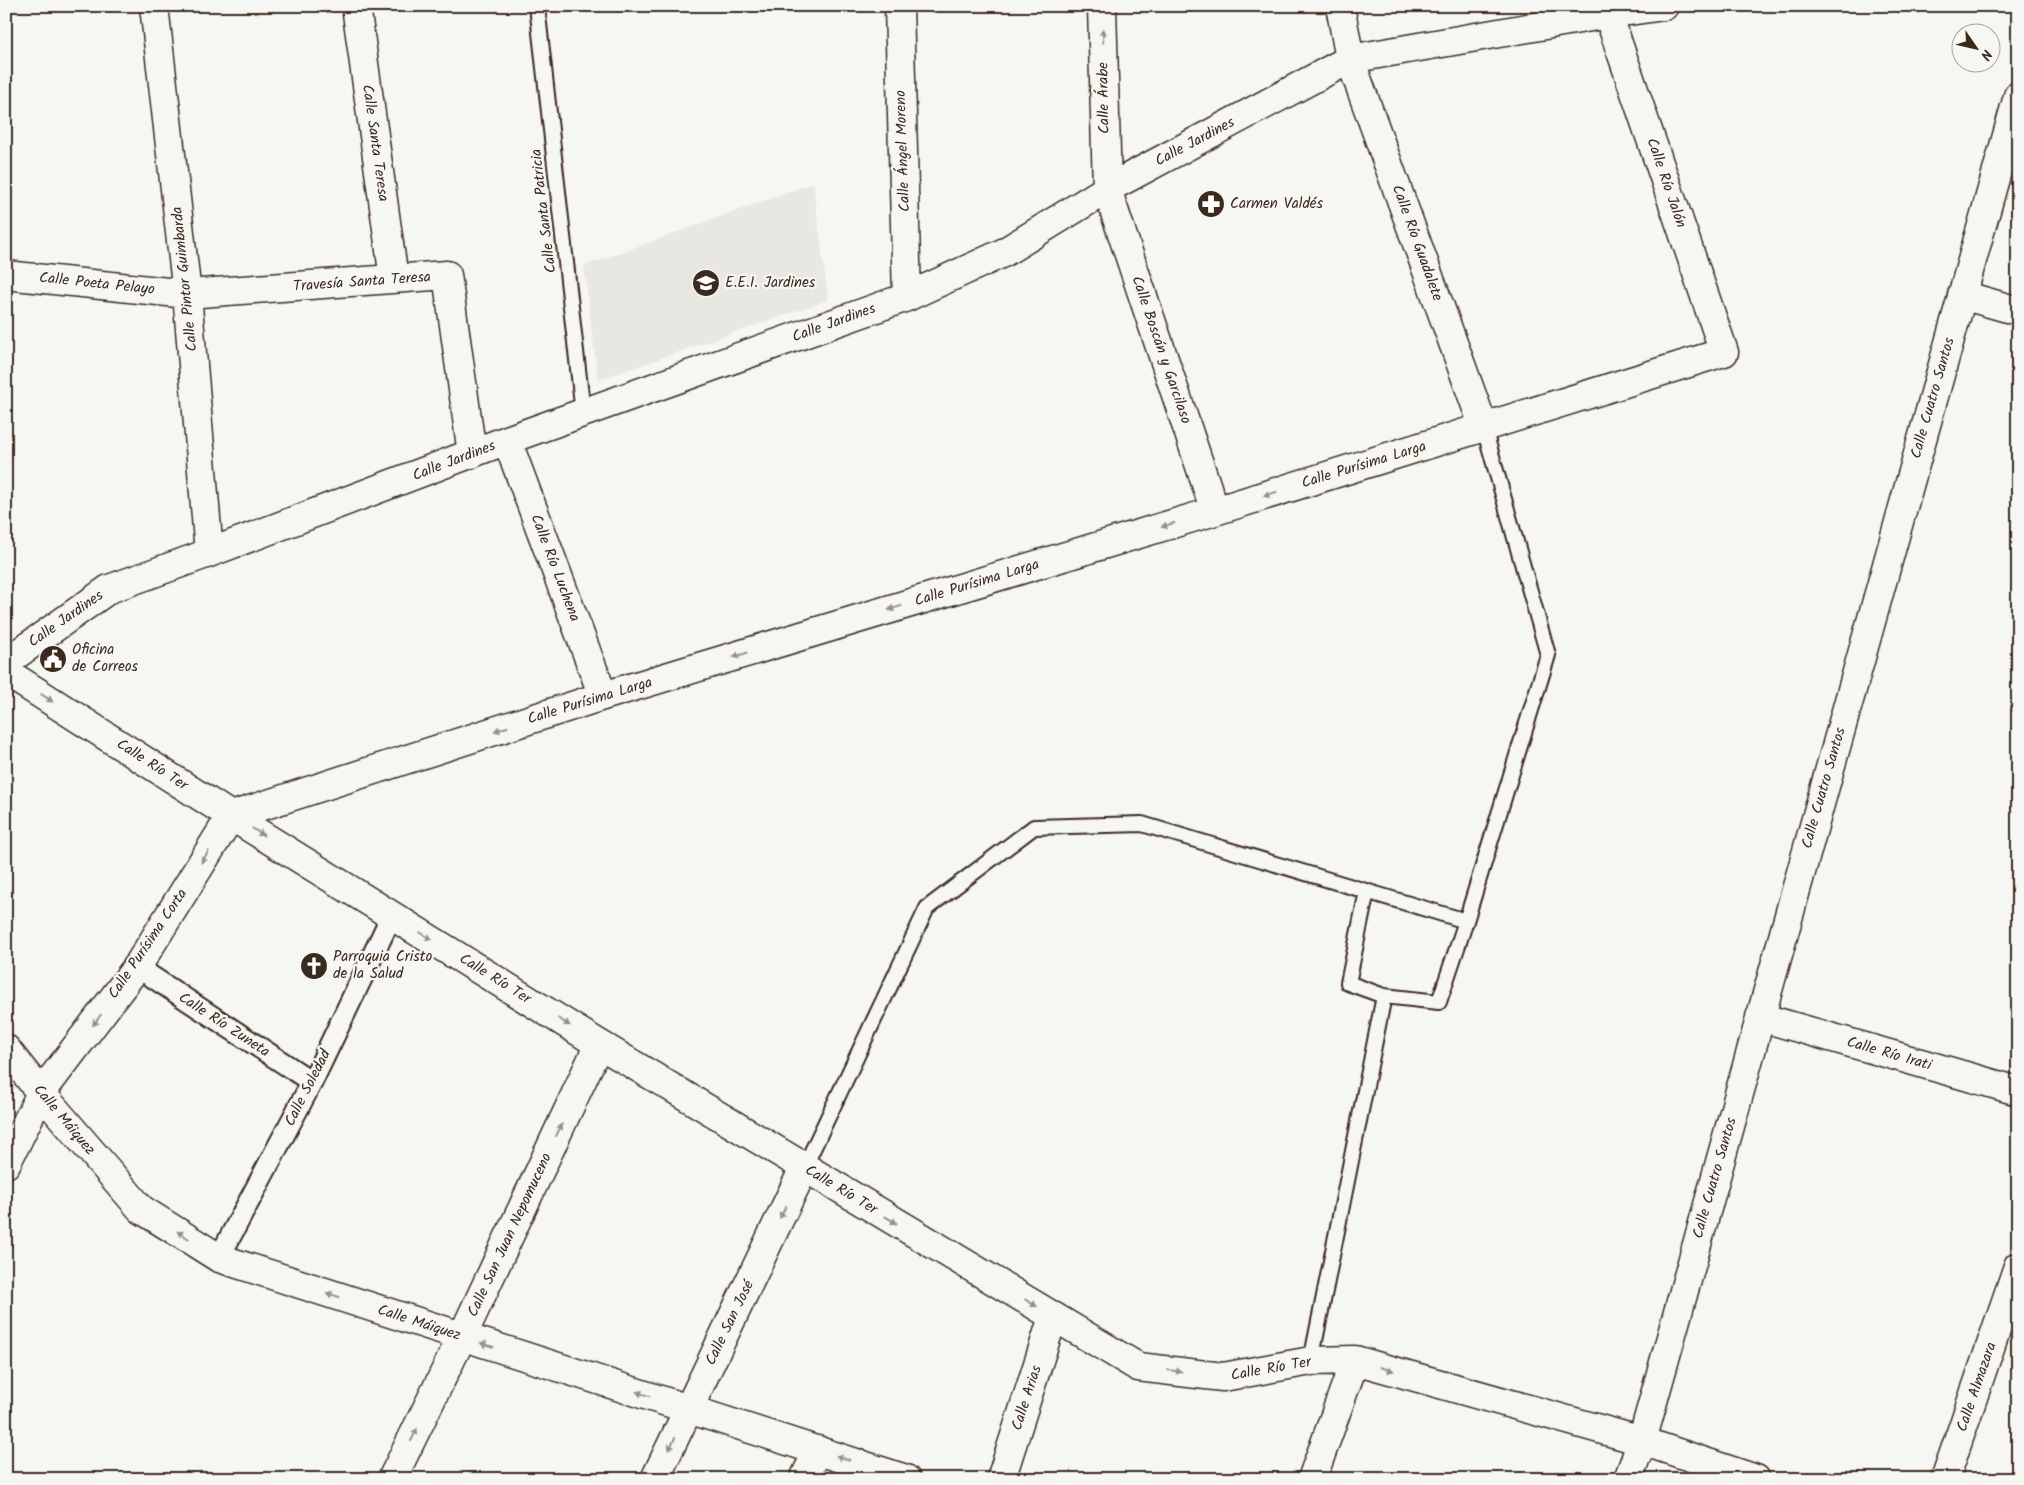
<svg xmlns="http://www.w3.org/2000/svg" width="2024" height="1485" font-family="Kalam,sans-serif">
  <rect width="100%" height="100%" fill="#f6f6f2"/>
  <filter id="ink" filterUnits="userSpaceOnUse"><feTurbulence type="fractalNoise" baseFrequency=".02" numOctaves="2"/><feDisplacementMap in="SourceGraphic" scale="10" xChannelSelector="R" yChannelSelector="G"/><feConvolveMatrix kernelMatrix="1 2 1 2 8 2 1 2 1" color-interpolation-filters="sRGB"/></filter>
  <g filter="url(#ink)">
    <path fill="#e8e7e2" d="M813 183 828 300 598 380 584 266Z"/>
    <path fill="#c8c3be" stroke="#3b2a1e" d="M1475 6H1511L1475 9Z"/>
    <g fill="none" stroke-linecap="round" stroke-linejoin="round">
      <g stroke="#3b2a1e" stroke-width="18">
        <path id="service" d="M537 6 583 413
          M1367 891 1348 983 1384 996
          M804 1168 927 908 1034 827 1142 824 1466 921 1548 655 1484 428
          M1311 1361 1384 996 1439 1002 1466 921"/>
      </g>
      <g stroke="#3b2a1e" stroke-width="24">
        <path id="pedestrian" d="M137 967 312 1082
          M219 1258 312 1082 392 915"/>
      </g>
      <g stroke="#3b2a1e" stroke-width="31">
        <path id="minor" d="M154 6 187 294 209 553
          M356 6 394 279
          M899 6 907 297
          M1102 6 1107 189 1215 511
          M1340 6 1350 59 1484 428
          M6 275 187 294 447 275 472 454
          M1962 295 2018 311
          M507 440 603 696
          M6 662 109 589 209 553 507 440 907 297 1003 253 1107 189 1350 59 1608 14 1664 6
          M6 672 231 816 599 1044 1138 1367 1223 1377 1311 1361 1355 1360 1642 1441 1756 1479
          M1760 1017 2018 1091
          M6 1049 41 1093 141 1209 219 1258 906 1479
          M6 1164 41 1093 137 967 231 816 603 696 1215 511 1724 352 1608 14V6
          M392 1479 462 1337 599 1044
          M655 1479 804 1168
          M804 1479 818 1450
          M1001 1479 1053 1317
          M1312 1479 1355 1360
          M1628 1479 1642 1441 2018 96
          M1945 1479 2018 1266"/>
      </g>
      <use href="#service" stroke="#f6f6f2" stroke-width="14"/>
      <use href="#pedestrian" stroke="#f6f6f2" stroke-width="20"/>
      <use href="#minor" stroke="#f6f6f2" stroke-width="28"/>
    </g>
    <defs><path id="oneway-solid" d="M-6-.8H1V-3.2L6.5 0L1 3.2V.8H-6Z" transform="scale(1.25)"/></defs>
    <g fill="#989088">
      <use href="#oneway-solid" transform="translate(1103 36) rotate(-91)"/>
      <use href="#oneway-solid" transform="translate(1270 494) rotate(163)"/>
      <use href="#oneway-solid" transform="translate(1168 525) rotate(163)"/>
      <use href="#oneway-solid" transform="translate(895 608) rotate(163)"/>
      <use href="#oneway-solid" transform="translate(740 655) rotate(163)"/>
      <use href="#oneway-solid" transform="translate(47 698) rotate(33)"/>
      <use href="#oneway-solid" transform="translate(501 729) rotate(162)"/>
      <use href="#oneway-solid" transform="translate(258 832) rotate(32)"/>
      <use href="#oneway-solid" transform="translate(205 857) rotate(122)"/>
      <use href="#oneway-solid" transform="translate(426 936) rotate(32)"/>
      <use href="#oneway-solid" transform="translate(97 1020) rotate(127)"/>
      <use href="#oneway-solid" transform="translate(564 1022) rotate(32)"/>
      <use href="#oneway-solid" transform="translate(559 1130) rotate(-65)"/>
      <use href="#oneway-solid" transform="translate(783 1212) rotate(116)"/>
      <use href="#oneway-solid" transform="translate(891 1220) rotate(31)"/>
      <use href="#oneway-solid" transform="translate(183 1235) rotate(-148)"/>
      <use href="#oneway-solid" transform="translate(333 1295) rotate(-162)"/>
      <use href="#oneway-solid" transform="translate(1031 1303) rotate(31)"/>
      <use href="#oneway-solid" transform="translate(487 1345) rotate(-163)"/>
      <use href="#oneway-solid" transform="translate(1387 1369) rotate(16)"/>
      <use href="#oneway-solid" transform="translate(1175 1371) rotate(7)"/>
      <use href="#oneway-solid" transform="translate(643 1394) rotate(-163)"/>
      <use href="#oneway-solid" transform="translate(414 1435) rotate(-64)"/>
      <use href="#oneway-solid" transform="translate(672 1444) rotate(116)"/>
      <use href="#oneway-solid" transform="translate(843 1458) rotate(-162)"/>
    </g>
  </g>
  <defs>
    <g id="pharmacy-disc" transform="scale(1.4375)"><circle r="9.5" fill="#3b2a1e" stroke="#f6f6f2"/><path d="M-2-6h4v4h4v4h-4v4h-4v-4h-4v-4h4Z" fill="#fff"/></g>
    <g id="school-disc" transform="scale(1.4375)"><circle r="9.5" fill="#3b2a1e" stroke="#f6f6f2"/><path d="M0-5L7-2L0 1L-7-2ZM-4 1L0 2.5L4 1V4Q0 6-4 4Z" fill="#fff"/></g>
    <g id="civic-disc" transform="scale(1.4375)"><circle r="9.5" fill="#3b2a1e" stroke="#f6f6f2"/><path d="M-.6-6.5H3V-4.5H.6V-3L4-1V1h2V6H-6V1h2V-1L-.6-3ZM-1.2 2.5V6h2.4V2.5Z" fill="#fff"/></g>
    <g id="church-disc" transform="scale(1.4375)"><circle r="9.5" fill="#3b2a1e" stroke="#f6f6f2"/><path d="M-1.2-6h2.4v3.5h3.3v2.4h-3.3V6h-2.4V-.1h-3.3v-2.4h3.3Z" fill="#fff"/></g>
  </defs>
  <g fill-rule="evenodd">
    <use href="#pharmacy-disc" x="1211" y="204"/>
    <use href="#school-disc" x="706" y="283"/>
    <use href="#civic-disc" x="53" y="659"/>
    <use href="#church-disc" x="314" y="966"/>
  </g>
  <g text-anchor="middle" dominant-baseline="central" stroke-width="4.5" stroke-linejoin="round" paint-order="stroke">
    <g font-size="15" fill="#3b2a1e" stroke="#f6f6f2">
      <text transform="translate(1104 98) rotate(-91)">Calle Árabe</text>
      <text transform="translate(1195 142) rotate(-28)">Calle Jardines</text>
      <text transform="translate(375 143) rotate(82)">Calle Santa Teresa</text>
      <text transform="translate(903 151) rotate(-92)">Calle Ángel Moreno</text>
      <text transform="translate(1666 183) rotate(71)">Calle Río Jalón</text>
      <text transform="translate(544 211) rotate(-97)">Calle Santa Patricia</text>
      <text transform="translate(1417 243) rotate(70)">Calle Río Guadalete</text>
      <text transform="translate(185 279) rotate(-96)">Calle Pintor Guimbarda</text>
      <text transform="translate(362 282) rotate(-4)">Travesía Santa Teresa</text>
      <text transform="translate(97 284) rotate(6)">Calle Poeta Pelayo</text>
      <text transform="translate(834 323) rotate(-20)">Calle Jardines</text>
      <text transform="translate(1161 350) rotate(71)">Calle Boscán y Garcilaso</text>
      <text transform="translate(1933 398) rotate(-74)">Calle Cuatro Santos</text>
      <text transform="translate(454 461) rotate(-21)">Calle Jardines</text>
      <text transform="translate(1364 465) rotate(-17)">Calle Purísima Larga</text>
      <text transform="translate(555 568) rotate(69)">Calle Río Luchena</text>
      <text transform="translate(977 583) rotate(-17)">Calle Purísima Larga</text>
      <text transform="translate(66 619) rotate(-35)">Calle Jardines</text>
      <text transform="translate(590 701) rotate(-17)">Calle Purísima Larga</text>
      <text transform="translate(152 765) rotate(33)">Calle Río Ter</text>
      <text transform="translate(1824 788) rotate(-74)">Calle Cuatro Santos</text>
      <text transform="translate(148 944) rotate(-56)">Calle Purísima Corta</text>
      <text transform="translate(495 979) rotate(32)">Calle Río Ter</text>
      <text transform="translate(224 1025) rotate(33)">Calle Río Zuneta</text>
      <text transform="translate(1889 1054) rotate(16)">Calle Río Irati</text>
      <text transform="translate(308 1088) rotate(-63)">Calle Soledad</text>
      <text transform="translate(64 1120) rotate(50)">Calle Máiquez</text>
      <text transform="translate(1715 1178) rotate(-74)">Calle Cuatro Santos</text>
      <text transform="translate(841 1190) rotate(31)">Calle Río Ter</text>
      <text transform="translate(510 1235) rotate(-65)">Calle San Juan Nepomuceno</text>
      <text transform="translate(419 1323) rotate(18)">Calle Máiquez</text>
      <text transform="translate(730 1323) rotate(-64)">Calle San José</text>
      <text transform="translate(1271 1369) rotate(-10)">Calle Río Ter</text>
      <text transform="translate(1977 1387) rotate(-71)">Calle Almazara</text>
      <text transform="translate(1027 1398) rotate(-72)">Calle Arias</text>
    </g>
    <g font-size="15" fill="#3b2a1e" stroke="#f6f6f2" text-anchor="start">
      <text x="1230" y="204">Carmen Valdés</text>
      <text x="725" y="283">E.E.I. Jardines</text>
      <text x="72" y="650">Oficina<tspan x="72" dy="17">de Correos</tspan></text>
      <text x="333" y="957">Parroquia Cristo<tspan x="333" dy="17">de la Salud</tspan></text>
    </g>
  </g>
  <rect width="2024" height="1485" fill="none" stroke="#f6f6f2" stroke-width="25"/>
  <rect x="12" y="12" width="1999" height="1460" fill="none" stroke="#3b2a1e" stroke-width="2" filter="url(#ink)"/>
  <g transform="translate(1976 48) rotate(124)"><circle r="24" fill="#f6f6f2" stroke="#aba49d"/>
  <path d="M0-4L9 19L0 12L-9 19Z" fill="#3b2a1e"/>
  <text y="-8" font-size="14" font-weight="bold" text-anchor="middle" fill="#3b2a1e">N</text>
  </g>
</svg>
